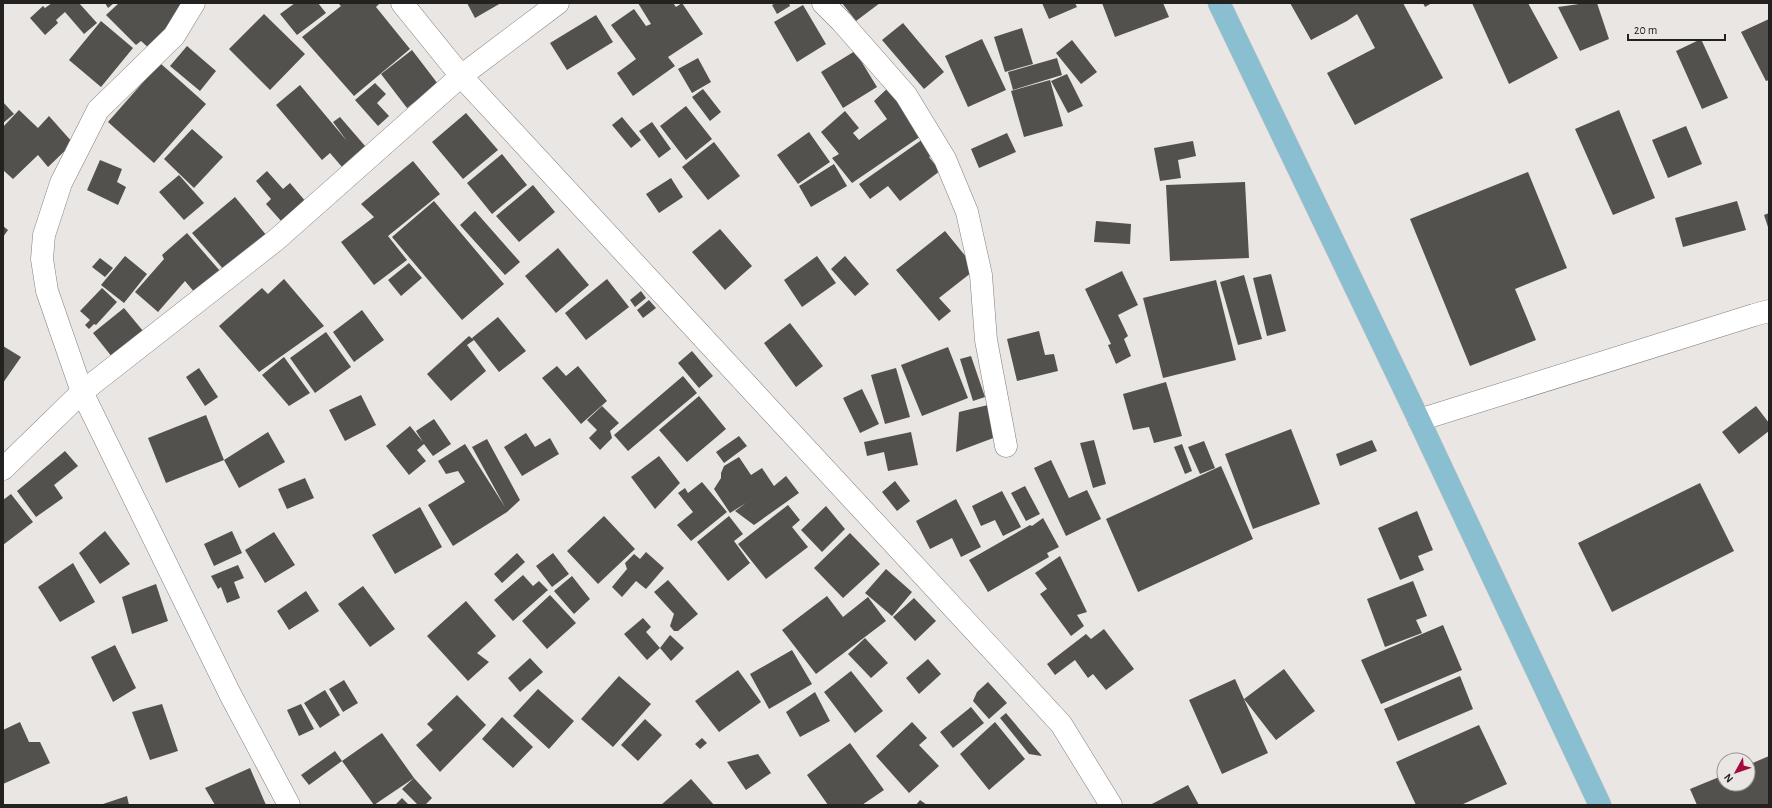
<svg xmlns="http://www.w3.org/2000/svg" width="1772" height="808" font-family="'Alegreya Sans',sans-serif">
  <rect width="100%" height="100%" fill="#e9e6e4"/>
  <path fill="#52514e" d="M52 3H79L97 23 84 34 65 12 56 20 58 23 45 35 30 18 43 6 45 8Z
    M105 3H114L108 8Z
    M119 3H157L158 4 181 3 188 8 151 50 141 41 136 45 106 15Z
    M295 3H318L326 13 297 35 280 14Z
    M338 3H380L376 7 410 49 354 96 302 37 341 6Z
    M467 3H501L475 18Z
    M638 3H673L676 7 682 3 703 34 668 57 675 66 633 96 617 73 636 59 611 25 634 9 646 26 651 24Z
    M776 3H789L790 6 777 14 772 5Z
    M842 3H880L856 21Z
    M1042 3H1075L1077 7 1049 19Z
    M1102 3H1163L1169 17 1115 37Z
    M1290 3H1403L1443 78 1355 125 1327 73 1375 48 1357 14 1347 21 1311 40Z
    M1423 3H1432L1425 7Z
    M1472 3H1528L1558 58 1509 84Z
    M1586 3H1597L1609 39 1580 51 1558 7Z
    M803 5 826 44 797 62 774 22Z
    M264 14 305 54 270 90 229 49Z
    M596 15 613 42 567 70 550 43Z
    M1769 19V80L1766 81 1741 32Z
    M101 21 133 48 101 87 69 60Z
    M903 23 944 72 924 89 882 40Z
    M1022 28 1033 64 1005 72 994 37Z
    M982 39 1006 90 968 107 945 56Z
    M1701 39 1728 98 1702 109 1676 51Z
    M1072 40 1097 72 1081 84 1056 53Z
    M187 46 216 71 200 91 170 66Z
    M412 50 438 84 407 108 381 74Z
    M855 51 877 87 843 108 821 72Z
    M698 58 711 82 692 93 678 69Z
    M1057 58 1062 75 1013 90 1008 72Z
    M160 63 206 104 154 163 108 122Z
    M1067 74 1083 106 1068 113 1051 81Z
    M1050 80 1063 126 1024 137 1011 91Z
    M375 83 386 94 377 103 389 116 378 126 355 100Z
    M300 85 347 141 333 122 340 117 372 154 348 174 330 153 322 160 276 105Z
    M890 86 924 134 852 183 832 158 839 154 821 132 845 111 859 128 853 133 859 140 887 119 874 101Z
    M703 89 721 112 710 121 692 97Z
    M3 102 14 114 3 123Z
    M686 106 712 139 686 160 660 126Z
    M19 110 38 128 49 116 73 143 48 167 38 155 13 179 3 170V127Z
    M1619 110 1655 198 1613 215 1575 129Z
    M466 113 498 150 463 179 432 142Z
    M622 117 641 140 631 148 612 125Z
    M652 122 671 149 659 158 639 131Z
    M1686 126 1702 164 1668 178 1652 140Z
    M192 129 223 157 194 188 164 159Z
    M809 132 830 162 798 184 777 155Z
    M1007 133 1016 152 979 168 971 149Z
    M923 139 934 154 929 157 940 171 900 201 888 186 870 199 859 184Z
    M1193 141 1196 156 1178 160 1181 178 1160 181 1154 148Z
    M714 142 740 176 708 200 682 167Z
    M502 154 527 185 492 214 467 183Z
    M100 160 122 169 117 182 126 187 118 205 87 190Z
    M413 161 440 194 388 236 407 260 374 285 341 242 374 217 361 204Z
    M834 164 847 186 811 207 799 186Z
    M267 171 283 189 290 183 306 202 282 222 266 204 271 199 256 181Z
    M1528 172 1567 268 1515 289 1536 340 1470 366 1410 219Z
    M179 175 204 203 184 220 159 192Z
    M671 178 683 197 659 213 646 194Z
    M1245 182 1249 258 1170 261 1166 185Z
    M533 185 555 212 519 242 496 216Z
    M235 197 267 236 225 271 192 233Z
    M434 201 504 284 462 320 392 237Z
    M1737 201 1746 230 1683 247 1675 218Z
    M475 211 520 262 505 275 460 225Z
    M1769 213V230L1764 215Z
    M1096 221 1131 224 1130 244 1094 242Z
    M3 226 8 230 3 237Z
    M720 229 752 266 725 290 692 252Z
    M945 231 976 269 939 298 951 311 939 321 896 270Z
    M187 233 220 271 195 293 185 281 158 312 135 292 164 259 162 255Z
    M558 248 589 285 556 313 525 276Z
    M125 256 147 274 124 303 101 285Z
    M817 256 836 283 802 307 784 280Z
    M845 256 869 284 855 296 831 269Z
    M100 258 113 268 105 277 92 267Z
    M409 263 422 278 401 296 388 280Z
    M1122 271 1138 305 1118 315 1128 336 1124 339 1131 356 1116 364 1108 345 1111 344 1085 289Z
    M1271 274 1286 331 1267 336 1253 278Z
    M1244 275 1262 339 1238 345 1220 282Z
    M284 279 324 326 259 372 219 326 262 288 268 294Z
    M607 279 629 307 586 340 565 313Z
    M1216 280 1236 360 1163 378 1143 298Z
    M102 288 117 302 96 325 94 324 89 329 85 325 90 320 80 311Z
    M641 291 646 298 635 307 630 300Z
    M649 300 656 308 643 318 637 310Z
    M124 308 148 337 116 362 93 333Z
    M362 310 384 340 354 362 333 332Z
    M498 317 526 351 499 372 474 340 467 345 486 371 451 401 427 374 469 336 474 340 472 338Z
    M790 323 823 366 796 387 764 343Z
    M1039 331 1045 355 1054 354 1058 371 1017 381 1007 339Z
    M326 332 351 367 315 393 290 358Z
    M3 346 21 357 3 383Z
    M948 347 968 398 922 416 901 365Z
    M692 351 713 376 699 388 678 363Z
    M971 356 985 397 973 401 960 359Z
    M284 357 310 393 289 406 262 375Z
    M557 366 566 376 578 366 607 401 581 424 542 378Z
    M199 368 218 397 205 406 186 377Z
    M896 368 910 417 885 424 871 375Z
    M683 376 697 393 628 451 614 435Z
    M1166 382 1182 436 1154 443 1149 427 1133 430 1123 394Z
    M862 389 879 424 860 433 843 398Z
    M361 395 376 425 345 441 329 410Z
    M699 396 726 429 687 462 659 430Z
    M988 405 996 437 956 452 959 412Z
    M602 406 619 423 610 431 612 438 600 450 589 438 597 430 587 420Z
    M1756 406 1769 423V431L1739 454 1722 432Z
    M206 415 224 460 166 483 148 438Z
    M434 419 451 444 433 456 424 444 417 450 426 461 409 475 386 446 410 426 423 442 416 431Z
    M1291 429 1320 504 1253 529 1225 454Z
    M268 432 285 462 239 488 224 460Z
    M911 432 918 465 888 471 884 452 867 456 864 442Z
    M526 433 535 447 550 438 559 454 522 476 504 447Z
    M739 436 747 446 724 463 716 452Z
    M487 439 520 500 507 512 453 546 428 505 465 482 458 471 446 474 438 461 465 444 505 507 472 447Z
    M1094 440 1106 484 1093 488 1080 443Z
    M1372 440 1377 451 1340 466 1336 454Z
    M1204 441 1215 468 1200 474 1188 447Z
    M1182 444 1192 471 1185 474 1174 447Z
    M65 451 78 466 54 485 63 498 36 517 17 491Z
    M659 456 680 483 655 509 631 477Z
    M739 457 751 475 762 468 774 486 786 476 799 493 754 525 735 511 746 503 730 513 714 489 721 478V473L724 466Z
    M1051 460 1069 498 1087 490 1101 519 1066 536 1034 468Z
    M1221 466 1253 539 1138 592 1106 519Z
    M305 478 314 498 287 509 278 489Z
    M895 481 910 501 897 511 882 492Z
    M702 482 727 512 691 541 677 525 693 512 678 493 685 488 688 493Z
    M1700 483 1734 551 1612 612 1578 543Z
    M1025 486 1040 514 1026 521 1011 493Z
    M1002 491 1021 527 1003 536 995 520 981 526 972 506Z
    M11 494 33 522 3 545V500Z
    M956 499 981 547 961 557 952 538 930 549 916 521Z
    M788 505 800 520 792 527 808 547 766 579 738 544Z
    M826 506 845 529 822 552 801 530Z
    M420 507 442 547 395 574 372 535Z
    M1417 511 1433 550 1418 556 1424 570 1400 580 1378 528Z
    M604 516 635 549 598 584 567 551Z
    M729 516 743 534 734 541 750 563 728 581 697 542Z
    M1043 518 1059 547 1047 553 1049 557 988 592 969 560 1030 525 1032 526Z
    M105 531 130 564 100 584 79 553Z
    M232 531 242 553 214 566 204 544Z
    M274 532 295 565 265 583 245 550Z
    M850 533 880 564 843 598 814 568Z
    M646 552 664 568 646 589 636 581 622 597 612 587 627 569 625 563 634 554 640 559Z
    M517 553 525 562 502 583 494 574Z
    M553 553 569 574 552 587 536 566Z
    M1060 556 1087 612 1077 615 1084 626 1071 636 1040 594 1047 589 1035 573Z
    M73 563 95 602 60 622 38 587Z
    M238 565 244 578 234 582 240 598 227 603 221 587 218 589 211 576Z
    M886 569 912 592 892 616 865 593Z
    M523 575 533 586 539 581 548 590 513 621 494 600Z
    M572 576 590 599 574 614 554 591Z
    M668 580 698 614 678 631H674L670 626 674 614 654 592Z
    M1413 581 1427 616 1416 620 1422 633 1385 647 1367 599Z
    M156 584 168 621 132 634 122 597Z
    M363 586 395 629 370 647 338 604Z
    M306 591 319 611 289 630 277 611Z
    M550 595 576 623 547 649 522 621Z
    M827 596 843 617 868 597 886 621 816 674 782 630Z
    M914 598 936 621 915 641 893 617Z
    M466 601 496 636 477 653 489 662 468 681 427 636Z
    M643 618 651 627 646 632 660 648 647 660 624 634Z
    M1443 625 1462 670 1381 704 1361 660Z
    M1104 629 1134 669 1106 690 1093 674 1088 678 1075 660 1055 675 1047 664 1086 634 1091 639Z
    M670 635 684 648 671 661 660 648Z
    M865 638 888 663 871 678 848 654Z
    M115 645 136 688 113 702 91 657Z
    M792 650 812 684 769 709 750 674Z
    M530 658 543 672 520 692 508 678Z
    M928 659 941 674 919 694 906 678Z
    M1284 669 1315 711 1276 740 1244 699Z
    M738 670 761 702 719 732 695 701Z
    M851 671 883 711 855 733 824 692Z
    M619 676 651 704 613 747 581 719Z
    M1460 676 1473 709 1398 741 1384 709Z
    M1235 679 1268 753 1222 774 1189 700Z
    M344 680 358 703 343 712 329 689Z
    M988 682 1007 703 989 719 973 701 977 692Z
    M538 689 574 721 549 749 513 716Z
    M325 690 340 715 320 728 304 703Z
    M815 692 830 721 800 737 786 712Z
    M457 695 486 725 440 772 416 745 433 730 427 724Z
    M162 704 178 751 150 760 132 712Z
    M301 704 314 729 299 736 287 710Z
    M971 707 984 723 953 748 940 732Z
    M1006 713 1042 756 1029 754 1000 718Z
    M502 717 533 747 513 768 482 739Z
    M645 719 662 735 638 761 621 745Z
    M20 722 29 742H40L50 763 3 784V730Z
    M912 722 927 738 919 745 939 766 909 793 876 756Z
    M995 722 1025 759 989 790 960 754Z
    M1479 725 1507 784 1461 805H1416L1396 762Z
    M382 733 414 778 374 805 342 761Z
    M702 738 707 743 700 749 695 744Z
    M850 743 884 790 862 805H828L807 775Z
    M335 751 342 761 309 785 301 775Z
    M758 754 771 773 746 790 727 762Z
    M1769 756V805H1697L1690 789 1724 775V784H1748V765Z
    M250 768 266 805H215L205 788Z
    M414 778 432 798 425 805H418L402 789Z
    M691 779 714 805H661Z
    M1188 785 1199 805H1150Z
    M127 796 129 805H100Z
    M402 798 409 805H395Z
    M920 800 927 805H916Z"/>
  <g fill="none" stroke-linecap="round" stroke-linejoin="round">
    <g stroke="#827f7d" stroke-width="23">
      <path id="minor" d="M194 3 174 36 98 110 61 183 44 235 42 259 47 291 82 392 230 694 289 805
        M402 3 461 76 1061 724 1111 805
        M823 3 841 21 906 95 945 159 967 212 981 275 986 340 1006 446
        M1419 420 1754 315 1769 311
        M3 469 82 392 276 240 461 76 558 3"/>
    </g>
    <g stroke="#c1c1c1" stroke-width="23">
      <path id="major" d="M1219 3 1419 420 1600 805"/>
    </g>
    <use href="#minor" stroke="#fff" stroke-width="22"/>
    <use href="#major" stroke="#8abed1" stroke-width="22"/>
  </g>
  <rect width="1772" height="808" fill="none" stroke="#232221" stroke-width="8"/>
  <g transform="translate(1736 772) rotate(230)"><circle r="19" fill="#e9e6e4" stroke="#9a9896"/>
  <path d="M0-3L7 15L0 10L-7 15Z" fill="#a50b40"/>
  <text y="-6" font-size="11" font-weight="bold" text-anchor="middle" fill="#232221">N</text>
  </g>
  <path d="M1628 34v6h97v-6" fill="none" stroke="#232221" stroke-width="2"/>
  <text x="1634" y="34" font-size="12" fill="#232221" stroke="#e9e6e4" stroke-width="3" paint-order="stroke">20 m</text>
</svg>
